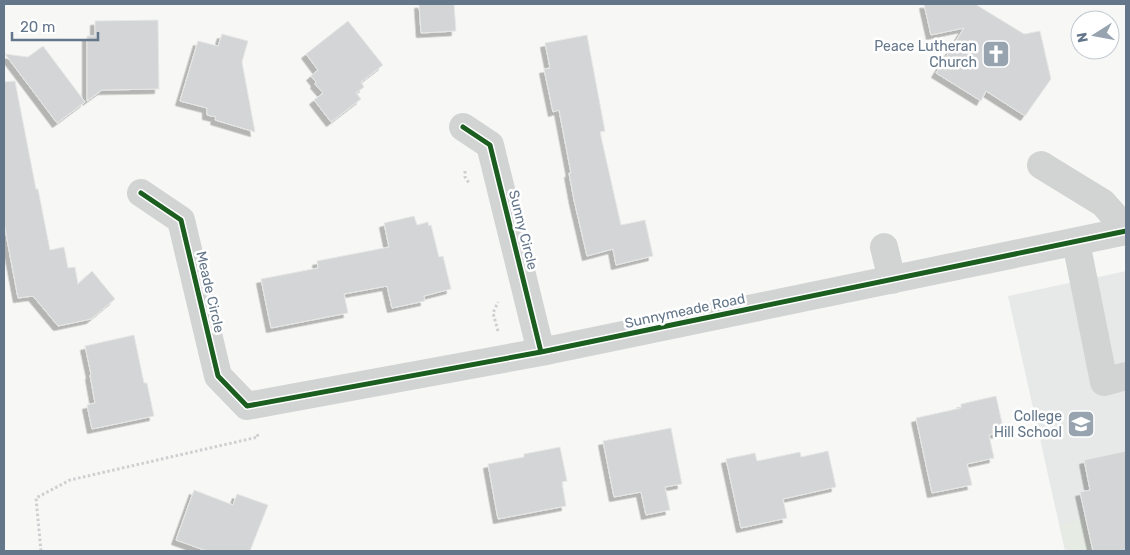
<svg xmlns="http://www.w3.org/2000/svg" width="1130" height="555" font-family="Rubik,sans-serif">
  <defs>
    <filter id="shadow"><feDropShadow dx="-4.5" dy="4.5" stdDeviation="0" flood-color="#0004"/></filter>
  </defs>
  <rect width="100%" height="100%" fill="#f7f8f6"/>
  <path fill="#e7e9e9" d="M1126 271V551H1065L1008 296Z"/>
  <path fill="#e6ebe4" d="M1086 517 1093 551H1066L1060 525Z"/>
  <path fill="#d4d5d6" stroke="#e6e7e6" filter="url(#shadow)" d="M419 4H454L456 31 421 33Z
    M924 4H975L1024 34 1040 31 1051 79 1025 116 986 91 981 101 936 73 964 28 931 35Z
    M158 20 159 89 102 90 87 101V36H95V21Z
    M348 21 383 65 361 82 364 87 356 93 361 99 331 122 314 100 323 93 315 84 316 82 311 76 318 70 306 54Z
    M222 34 248 41 242 62 255 132 215 120 216 117 207 115V108L180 101 198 41 218 46Z
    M587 35 605 131 600 132 621 225 645 220 653 256 616 265 613 249 587 256 574 200 569 173H571L559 110 553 112 544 69 550 68 545 43Z
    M43 46 85 102 57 123 5 54 28 57Z
    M15 81 36 189H38L50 250 64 247 68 268 75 267 78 284 92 271 115 299 91 319 58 326 33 296 18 298 4 223V82Z
    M414 216 417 225 428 222 429 226 431 225 439 257 443 256 451 289 424 296 425 301 392 308 387 286 344 294 348 313 271 328 261 279 318 268 317 261 389 247 384 223Z
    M134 335 144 383H147L154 416 92 429 87 405 95 403 90 375 91 374 85 346Z
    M996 396 1004 432 989 435 994 458 967 464 972 485 932 493 916 418 961 408V404Z
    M671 428 682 484 665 487 670 510 646 515 641 492 614 497 603 441Z
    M560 447 567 481 562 482 566 506 498 519 488 464 524 457V454Z
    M828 451 836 487 783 499 787 518 741 528 726 459 755 453 757 461 800 452 801 457Z
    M1126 451V551H1093L1080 492 1090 490 1084 460Z
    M194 490 233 505 237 494 268 505 250 551H207L176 540Z"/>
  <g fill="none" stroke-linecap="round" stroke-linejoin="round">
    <path stroke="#cecfd1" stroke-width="3" stroke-dasharray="2.5 2.5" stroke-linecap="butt" d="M465 171V177L469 183
      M498 331 493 313 498 302
      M41 551 36 498 70 480 258 437 257 433"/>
    <path stroke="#d2d3d3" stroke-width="28" d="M463 127 490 145 541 352
      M1041 165 1103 203 1126 229
      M141 193 181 220 218 376 247 406 541 352 1126 231
      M1076 242 1104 382 1126 376
      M884 247 892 280"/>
    <g stroke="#fff" stroke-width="8">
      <path id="cycleway" d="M463 127 490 145 541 352
        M141 193 181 220 218 376 247 406 541 352 1126 231"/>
    </g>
    <use href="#cycleway" stroke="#1b5e20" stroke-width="5"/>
  </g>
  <defs>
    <g id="church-square" transform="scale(1.4375)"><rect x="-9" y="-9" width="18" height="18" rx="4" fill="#97a4b0" stroke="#fff"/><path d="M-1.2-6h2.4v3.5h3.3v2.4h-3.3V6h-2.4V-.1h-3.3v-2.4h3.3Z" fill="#fff"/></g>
    <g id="school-square" transform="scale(1.4375)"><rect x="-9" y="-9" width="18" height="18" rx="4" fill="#97a4b0" stroke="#fff"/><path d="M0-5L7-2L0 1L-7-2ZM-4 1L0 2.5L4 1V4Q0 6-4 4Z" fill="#fff"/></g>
  </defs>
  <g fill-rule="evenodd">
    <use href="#church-square" x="996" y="54"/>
    <use href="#school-square" x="1081" y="424"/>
  </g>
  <g text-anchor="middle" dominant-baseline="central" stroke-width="5" stroke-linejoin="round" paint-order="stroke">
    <g font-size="14" fill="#64768a" stroke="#fff" text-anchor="end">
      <text x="977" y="46">Peace Lutheran<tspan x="977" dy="16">Church</tspan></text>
      <text x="1062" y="416">College<tspan x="1062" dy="16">Hill School</tspan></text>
    </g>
    <g font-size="14" fill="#64768a" stroke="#fff">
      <text transform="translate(523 230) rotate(76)">Sunny Circle</text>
      <text transform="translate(210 292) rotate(77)">Meade Circle</text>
      <text transform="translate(685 311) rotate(-12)">Sunnymeade Road</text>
    </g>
  </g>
  <rect width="1130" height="555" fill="none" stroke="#64768a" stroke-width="10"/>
  <g transform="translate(1095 35) rotate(259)"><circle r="24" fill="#ffffff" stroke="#c1c8d0"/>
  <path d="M0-4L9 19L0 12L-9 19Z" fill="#97a4b0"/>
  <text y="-8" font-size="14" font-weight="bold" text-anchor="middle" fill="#64768a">N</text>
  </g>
  <path d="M12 32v8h86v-8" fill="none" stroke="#64768a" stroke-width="2.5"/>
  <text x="20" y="32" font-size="15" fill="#64768a" stroke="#ffffff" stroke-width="4" paint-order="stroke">20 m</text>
</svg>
